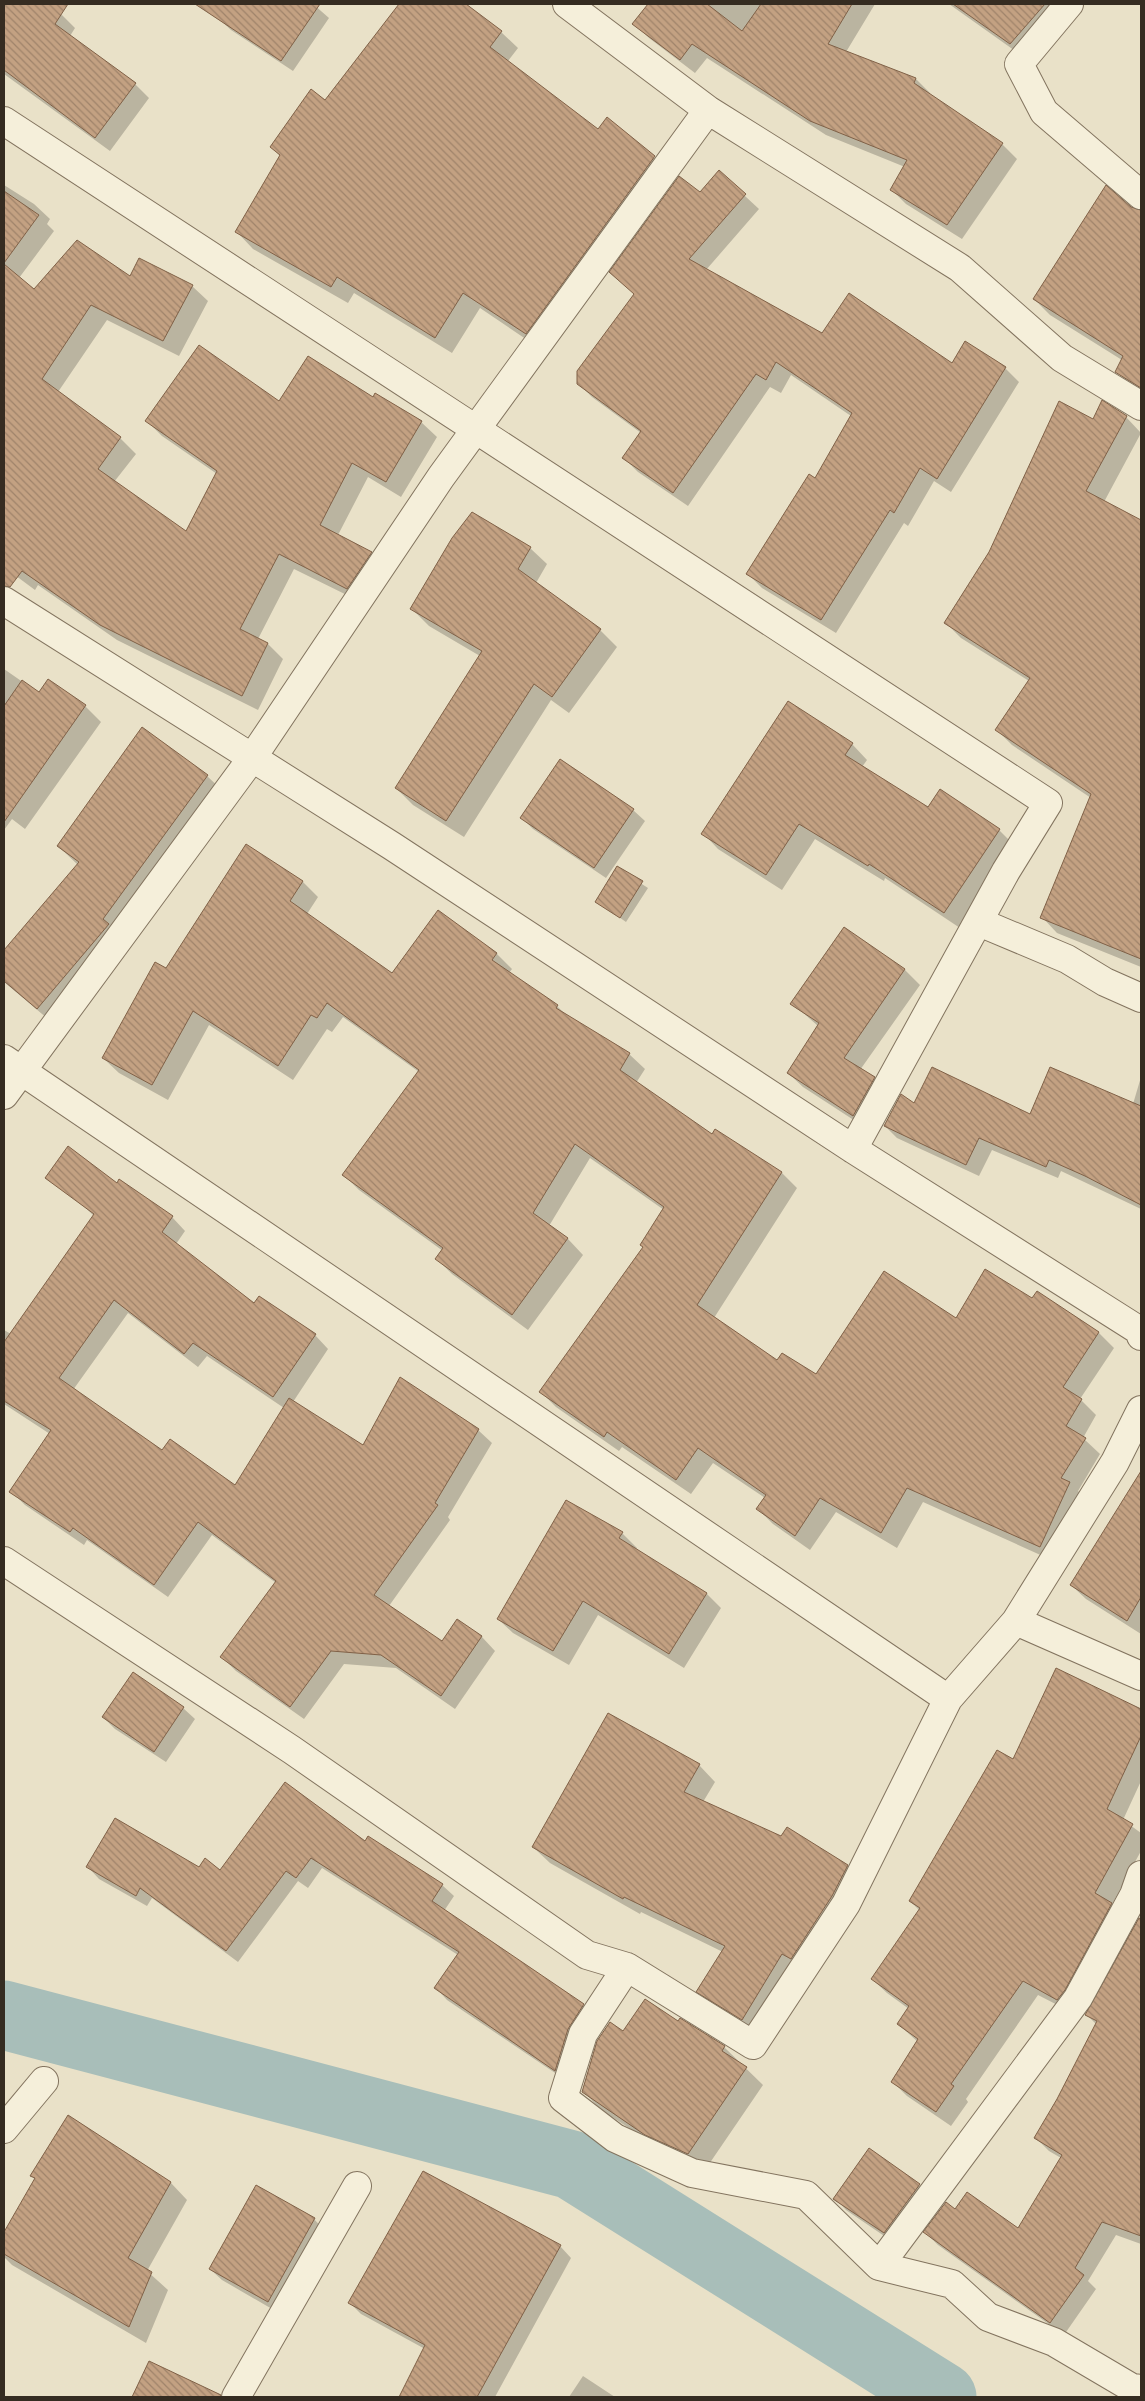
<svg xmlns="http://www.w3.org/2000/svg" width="1145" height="2401" font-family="'Noto Serif',serif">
  <defs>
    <pattern id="building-back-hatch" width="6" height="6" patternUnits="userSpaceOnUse" patternTransform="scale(1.25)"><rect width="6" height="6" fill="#c3a182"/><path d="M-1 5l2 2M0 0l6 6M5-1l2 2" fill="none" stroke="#9f836a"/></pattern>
  </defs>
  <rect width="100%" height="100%" fill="#e9e1c8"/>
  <path fill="#0003" fill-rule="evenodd" d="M4 4H46L61 14 75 28 70 36 135 84 149 98 110 151 4 74Z
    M229 4H313L329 18 293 71 231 30 219 19Z
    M400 4H464L501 32 518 48 508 61 598 130 608 119 671 173 542 350 480 308 452 353 354 293 348 303 253 249 237 232 281 157 271 147 326 101Z
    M650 4H875L846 52 916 79 930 93V95L1002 144 1017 159 962 239 906 204 891 189 905 167 826 135 707 58 695 73 649 38 634 24Z
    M949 4H1072L1025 58Z
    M719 172 759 209 706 270 822 335 952 364 1005 368 1019 382 951 492 934 481 908 526 904 523 836 633 762 588 748 574 815 479 851 416 791 375 781 393 770 387 688 506 638 472 624 458 641 433 592 397 578 383 700 194Z
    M4 185 34 204 50 219 47 224 54 231 19 278 34 290 130 277 192 286 208 301 179 356 107 320 58 392 120 438 136 454 114 482 186 533 217 474 162 436 147 421 280 403 373 399 421 422 437 437 401 497 368 477 338 535 371 553 386 568 363 603 294 569 258 639 268 644 283 659 258 710 117 640 38 585 35 590 4 567V533L6 530 4 528Z
    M1131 208 1141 211V393L1132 387 1117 372 1122 360 1050 315 1034 299Z
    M1126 417 1141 433 1104 502 1141 521V967L1057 933 1042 917 1091 798 1012 745 997 730 1029 681 961 638 946 623 1093 421Z
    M530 548 547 564 536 583 600 630 617 647 569 713 551 700 464 837 413 805 396 788 480 656 429 626 412 609Z
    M4 669 40 694 85 706 101 722 25 829 12 819 4 830Z
    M852 744 867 760 862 767 928 809 940 791 999 830 1015 846 960 928 885 878 884 881 815 839 782 890 718 849 703 833Z
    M561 761 633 810 645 821 606 878 533 829 522 818Z
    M207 776 224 792 54 1024 4 982V952L78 865 58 846Z
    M246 846 303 882 318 897 307 914 393 974 438 912 497 954 512 969 509 973 557 1006 566 1015 629 1054 645 1069 636 1083 712 1136 715 1131 782 1173 797 1188 714 1318 778 1362 817 1376 957 1319 1032 1300 1038 1292 1099 1333 1114 1348 1080 1399 1096 1415 1083 1438 1100 1454 1078 1491 1085 1498 1056 1562 923 1502 897 1548 836 1512 810 1550 773 1524 758 1509 765 1498 713 1463 691 1494 622 1447 619 1451 556 1407 541 1392 644 1248 664 1210 590 1158 549 1226 568 1239 583 1255 528 1330 452 1274 437 1259 443 1251 359 1190 344 1175 419 1072 343 1017 332 1032 327 1029 293 1080 209 1025 168 1100 119 1073 103 1058 166 970Z
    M617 868 648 888 626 922 596 901Z
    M844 928 905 970 920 985 860 1070 874 1078 889 1093 869 1130 803 1087 788 1073 818 1026 792 1003Z
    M1141 1077V1209L1061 1171 1058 1178 992 1150 979 1176 897 1138 885 1126 915 1105 1030 1116 1133 1104Z
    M117 1185 172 1217 185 1231 176 1244 255 1305 315 1335 328 1349 293 1402 364 1447 478 1430 492 1443 448 1517 450 1520 389 1606 442 1643 457 1620 482 1637 495 1651 455 1709 396 1668 344 1664 304 1719 236 1671 222 1657 276 1583 212 1535 168 1597 87 1540 84 1545 25 1505 11 1491 50 1434 4 1404V1330L11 1334 94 1216 75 1198ZM128 1313 198 1367 207 1356 284 1408 235 1486 163 1451 73 1390Z
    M1141 1472V1634L1086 1599 1071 1585Z
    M622 1533 637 1548 636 1550 707 1594 721 1608 684 1668 598 1615 569 1665 513 1633 498 1619Z
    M1057 1670 1141 1710V1781L1123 1820 1141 1833V1851L1112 1904 1126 1918 1073 2013 1038 1995 966 2099 968 2102 951 2126 907 2096 892 2081 918 2042 898 2024 909 2009 887 1993 872 1979 920 1911 910 1901 1014 1761Z
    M183 1708 195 1719 166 1762 115 1729 103 1717Z
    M699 1765 715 1782 703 1802 847 1866 864 1882 758 2035 714 2008 698 1991 723 1952 641 1912 640 1914 550 1863 533 1847Z
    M365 1843 442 1885 454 1896 444 1911 583 2005 594 2017 567 2081 447 2000 436 1988 458 1955 322 1868 308 1888 298 1881 238 1962 152 1898 147 1906 99 1879 88 1867 199 1868 221 1871Z
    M1140 1919 1141 2244 1116 2235 1088 2281 1096 2289 1064 2335 938 2245 925 2232 955 2210 1019 2230 1061 2158 1049 2151 1036 2138 1058 2100 1097 2025 1087 2015Z
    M678 2023 724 2047 763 2085 705 2170 664 2151 600 2109 584 2092 624 2033Z
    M69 2116 171 2183 187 2200 147 2271 168 2290 146 2343 12 2265 4 2257V2235L35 2180 31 2175Z
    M869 2150 919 2185 931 2197 896 2244 846 2210 835 2198Z
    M314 2219 325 2231 279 2313 222 2280 210 2269Z
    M560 2246 571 2258 495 2397H400L425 2349 361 2314 349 2302Z
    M149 2363 203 2388 213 2397H133Z
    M583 2376 615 2397H569Z"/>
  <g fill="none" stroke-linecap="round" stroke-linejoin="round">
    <path stroke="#a8beb9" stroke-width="69" d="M4 2015 572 2165 942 2397"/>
  </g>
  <path fill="url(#building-back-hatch)" stroke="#806147" d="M4 4H68L55 24 136 83 95 138 4 70Z
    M195 4H320L281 61Z
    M399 4H466L502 31 490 47 598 129 607 117 655 156 526 334 463 293 435 338 337 277 331 287 235 232 280 155 270 147 311 89 325 100Z
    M648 4H707L742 31 761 4H852L828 44 916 78 914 83 1003 143 947 225 890 190 907 160 810 121 692 44 680 60 632 24Z
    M953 4H1045L1010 44Z
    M719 170 746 194 689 259 822 333 849 293 952 363 965 341 1006 367 937 479 920 468 894 513 890 510 821 620 746 574 809 474 815 478 852 413 776 362 766 380 756 374 673 493 622 458 641 431 577 384V371L634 294 609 272 679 176 700 192Z
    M1106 185 1131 207 1141 210V388L1115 372 1123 356 1033 299Z
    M4 191 39 215 4 263Z
    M77 240 130 276 139 258 193 285 163 341 91 305 42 379 121 437 98 469 186 531 217 471 145 421 199 345 279 401 308 356 373 397 375 393 422 421 386 482 352 463 320 525 372 552 347 589 279 554 240 629 268 643 242 696 100 625 22 571 10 587 4 586V264L34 289Z
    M1102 400 1127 416 1086 491 1141 520V959L1040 918 1091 794 995 730 1030 678 944 623 989 552 1059 401 1093 419Z
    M472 512 531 547 518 569 601 629 552 697 534 684 446 821 395 788 482 651 410 609 452 538Z
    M48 679 86 705 4 822V706L22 680 39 692Z
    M788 701 853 743 845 755 928 807 940 789 1000 829 944 913 869 864 868 866 799 824 766 875 701 834Z
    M142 727 208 775 103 919 109 924 37 1009 4 981V950L79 862 57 846Z
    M560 759 634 809 594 868 520 818Z
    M246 844 303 881 290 901 392 973 438 910 497 953 492 960 558 1005 556 1008 630 1053 620 1070 712 1134 715 1129 782 1172 697 1305 777 1360 782 1353 816 1374 884 1271 956 1318 985 1269 1032 1298 1037 1291 1099 1332 1063 1387 1082 1399 1066 1426 1086 1438 1061 1478 1070 1482 1040 1547 907 1488 881 1533 820 1498 795 1536 756 1509 766 1495 698 1448 676 1480 607 1432 604 1437 539 1392 643 1247 640 1245 664 1207 575 1144 533 1213 568 1238 512 1315 435 1259 443 1248 342 1175 419 1070 327 1003 317 1018 311 1015 278 1066 193 1011 152 1085 102 1058 155 962 166 968Z
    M617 866 643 881 620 918 595 902Z
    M844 927 905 969 844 1058 875 1077 853 1116 787 1073 819 1023 790 1004Z
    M932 1067 1030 1114 1050 1067 1141 1106V1205L1085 1176 1049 1160 1046 1167 979 1138 966 1165 884 1126 901 1094 914 1103Z
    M68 1146 117 1183 119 1179 173 1216 162 1232 254 1303 259 1296 316 1334 273 1397 193 1343 184 1354 114 1300 59 1378 162 1450 170 1439 235 1485 289 1398 363 1445 400 1377 479 1429 435 1503 438 1505 374 1595 442 1641 457 1619 482 1636 441 1696 381 1655 331 1651 290 1707 220 1657 276 1581 198 1522 154 1585 73 1528 70 1532 9 1492 51 1430 4 1401V1342L94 1214 45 1178Z
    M1141 1471V1597L1127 1621 1070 1585Z
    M566 1500 623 1532 619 1538 707 1593 669 1654 583 1601 553 1651 497 1619Z
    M1056 1668 1141 1709V1736L1107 1809 1133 1824 1095 1893 1112 1903 1065 1990 1057 2000 1023 1981 951 2084 954 2086 936 2112 891 2082 918 2039 897 2024 909 2006 871 1979 920 1908 909 1901 997 1750 1013 1759Z
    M133 1672 184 1707 154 1752 102 1717Z
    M608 1713 700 1764 684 1792 781 1836 787 1827 848 1865 832 1896 791 1959 782 1954 742 2020 696 1992 725 1946 624 1897 623 1899 532 1847Z
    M285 1782 365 1841 368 1836 443 1884 432 1901 584 2004 568 2029 555 2071 434 1988 459 1952 311 1858 296 1878 286 1871 226 1951 140 1888 136 1896 86 1867 115 1818 199 1867 205 1858 220 1870Z
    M1139 1918 1141 1919V2236L1102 2222 1075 2268 1084 2275 1050 2323 923 2232 946 2202 955 2209 967 2192 1018 2228 1062 2155 1034 2138 1057 2099 1097 2021 1085 2015Z
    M645 1999 678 2021 680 2018 725 2046 722 2051 747 2067 688 2154 645 2135 582 2092 597 2041 610 2022 623 2031Z
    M68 2115 171 2182 128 2258 152 2272 129 2327 4 2254V2232L35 2178 30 2176Z
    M869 2148 920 2184 884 2233 833 2199Z
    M423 2171 561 2245 477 2397H399L425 2345 348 2303Z
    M256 2185 315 2218 268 2302 209 2269Z
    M149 2361 221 2395 220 2397H132Z"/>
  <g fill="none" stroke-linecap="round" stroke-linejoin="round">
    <g stroke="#83745f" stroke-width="30">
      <path id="minor" d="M567 4 708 110 960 268 1062 358 1141 406
        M1069 4 1019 64 1044 112 1141 195
        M4 121 1048 803 1006 871 853 1149
        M4 601 392 846 853 1149 1140 1331 1141 1336
        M979 922 1067 959 1105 982 1141 998
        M4 1059 948 1699
        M4 1095 252 758 441 477 708 110
        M4 1561 292 1750 587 1955 627 1967 753 2045 846 1904 948 1699 1016 1621 1115 1462 1141 1410
        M1016 1621 1141 1676
        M627 1967 583 2034 563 2098 615 2138 692 2173 806 2195 879 2266 952 2284 988 2317 1054 2342 1132 2388 1141 2389
        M4 2129 44 2081
        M879 2266 1078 1998 1134 1895 1141 1875
        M236 2397 357 2186"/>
    </g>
    <use href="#minor" stroke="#f5efda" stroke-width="28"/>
  </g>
  <rect width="1145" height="2401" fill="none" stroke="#352c21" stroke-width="10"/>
</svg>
